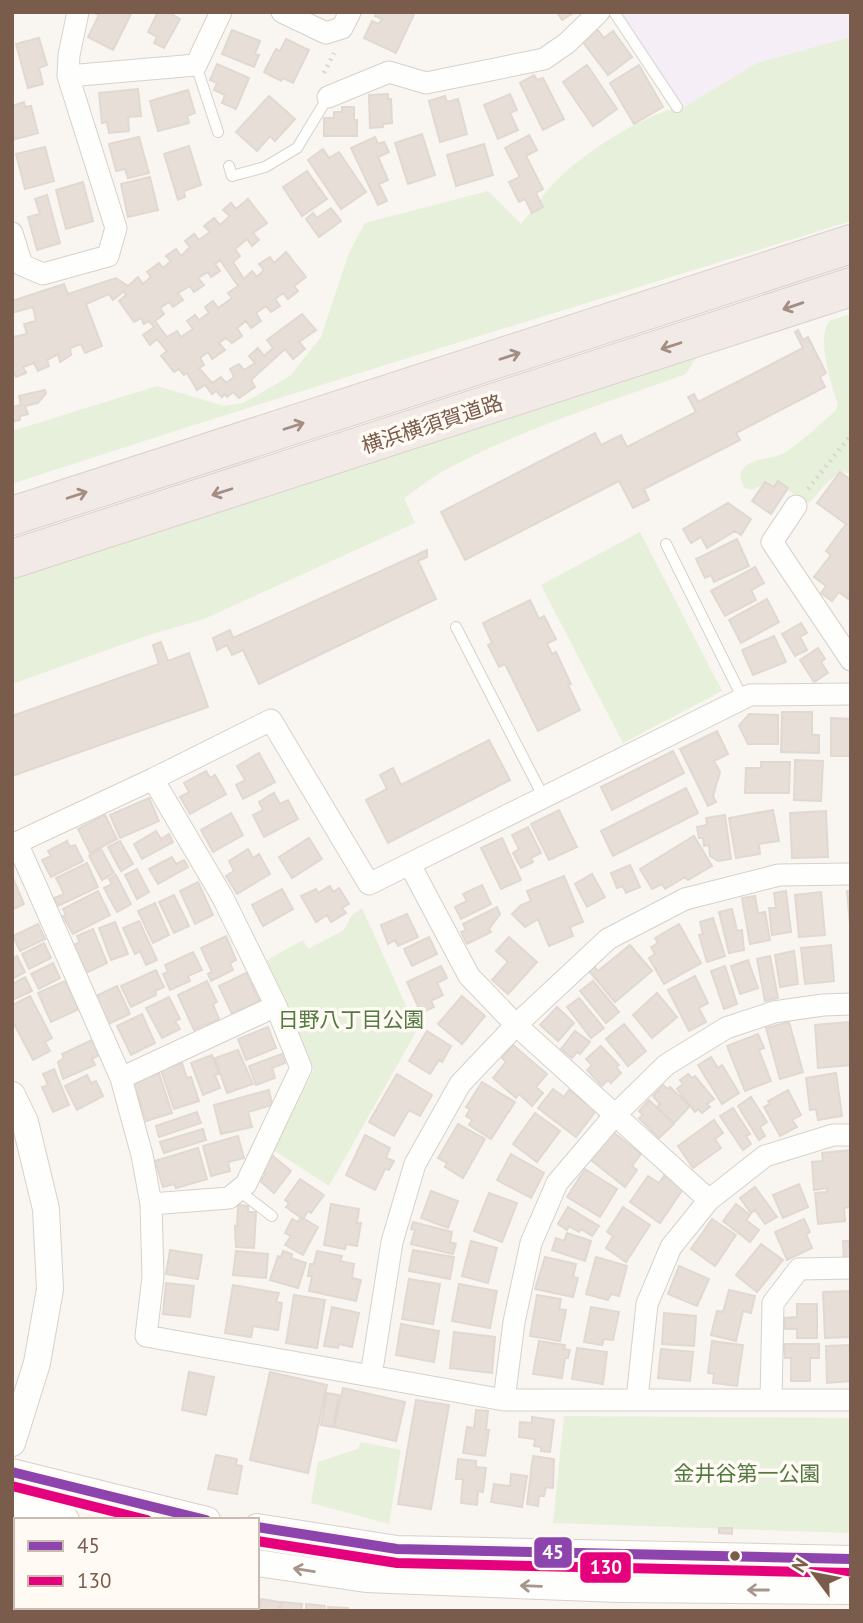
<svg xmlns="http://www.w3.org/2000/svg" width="863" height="1623" font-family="'PT Sans','Noto Sans JP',sans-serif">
  <rect width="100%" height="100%" fill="#f9f5f0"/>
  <path fill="#f2e8de" d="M16 1555V1607H197L196 1611H12V1557Z"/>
  <path fill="#f6eef6" d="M619 12H851V37L757 63 679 110Z"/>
  <path fill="#e7f0db" d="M851 37V221C571 309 290 392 12 484V431L157 386 224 406 243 403 290 376 321 337 349 253 365 223 488 191 521 224C534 209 545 191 560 177 589 149 638 119 677 107L679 110 757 63Z
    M851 314V473C832 470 821 491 809 503 790 492 773 476 752 490L745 488C742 483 739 478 741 472 749 457 770 460 782 454 799 445 820 424 835 411L838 405C832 384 816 341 829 321Z
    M701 349 686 374C606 403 524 428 449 468 433 476 419 488 404 498L415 523 204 619 149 635 12 684V559Z
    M640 532 722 691 623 743 541 585Z
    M362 908 417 1030 329 1186 272 1149 314 1070 264 962 303 940 308 949 344 930 352 915Z
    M564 1416 851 1418V1533L553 1523Z
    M361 1442 401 1450 389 1524 311 1503 318 1462 358 1449Z"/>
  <path fill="#e6ded7" stroke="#e2d8d2" stroke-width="2" fill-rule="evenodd" d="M93 12 131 14 113 50 88 37 99 15Z
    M158 12H168L180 19 164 48 154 43 157 37 148 32Z
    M377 12H415L396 53 364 38 372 21 379 24 382 19 375 16Z
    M557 12H575L562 20Z
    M597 29 604 38 613 31 632 57 608 75 582 41Z
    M232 30 260 41 255 54 259 55 254 67 222 54Z
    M39 38 47 65 39 68 43 84 28 88 16 44Z
    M286 39 309 50 293 83 283 78 281 81 264 72 276 49 280 51Z
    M217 64 249 78 236 109 222 103 225 95 214 90 217 83 210 80Z
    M587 65 617 109 593 126 563 82Z
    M639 65 663 107 634 124 610 83Z
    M534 75 537 80 543 78 564 119 543 130 520 83Z
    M138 89 141 116 128 117 129 131 109 133 107 122 102 123 99 93Z
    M188 90 195 113 187 116 189 123 158 131 150 101Z
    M388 94V99H391L392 123 383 124V127L370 128 369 95Z
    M510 94 517 110 510 113 518 130 498 139 484 105Z
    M269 96 295 119 275 141 270 136 257 151 236 132Z
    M445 96 447 102 458 99 467 134 440 142 429 101Z
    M24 102 25 107 31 106 38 133 12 140V106Z
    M342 107H354V120H357V136H324V118H334V112H342Z
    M422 134 435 175 408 184 395 143Z
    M529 135 537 150 526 156 543 189 536 193 543 207 532 213 525 199 519 202 509 182 520 177 505 148Z
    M139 137 149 173 128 178 125 169 116 171 109 144Z
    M375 137 378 144 384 142 389 152 378 157 388 180 379 184 387 201 378 205 351 148Z
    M484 144 493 175 456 186 447 155Z
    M189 146 201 185 184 191 185 197 178 200 164 154Z
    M45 147 54 181 25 189 16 154Z
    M323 149 329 158 339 152 366 192 341 209 308 160Z
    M307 171 327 199 302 216 283 187Z
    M150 177 158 210 128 217 121 184Z
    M83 182 93 221 66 229 56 190Z
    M47 195 60 243 37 250 28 217 40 214 35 199Z
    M248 199 267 223 253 233 259 240 252 246 247 239 235 249 240 256 233 262 244 279 252 271 257 277 264 270 259 264 270 257 274 263 286 252 306 277 294 286 298 291 288 299 283 293 275 299 280 306 271 312 266 306 256 313 261 321 251 328 246 321 237 328 242 336 232 343 226 338 219 343 225 350 212 359 208 352 200 358 204 365 199 368 212 383 221 377 226 383 234 377 230 369 239 364 244 370 255 363 249 356 258 348 264 356 273 348 267 340 302 314 316 330 299 342 305 349 293 359 285 349 251 380 255 387 239 398 233 392 227 397 225 394 222 397 216 391 212 394 205 385 197 390 187 373 184 375 179 369 174 372 161 356 167 351 157 339 150 345 143 335 154 327 149 321 144 324 141 318 134 322 119 301 126 295 124 291 113 300 109 294 86 304 102 346 85 353 81 344 70 348 71 355 60 362 58 354 47 360 49 366 38 371 34 363 23 367 26 373 16 377 12 368V334L13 337 27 334 24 324 36 321 33 307 12 313V301L64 284 68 294 116 278 128 286 138 277 143 284 151 277 147 272 159 263 163 268 171 261 166 256 176 249 181 256 190 247 185 241 194 234 199 240 210 232 204 226 214 218 220 225 230 216 223 210 231 203 236 209ZM220 260 238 286 228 293 232 298 218 308 213 301 205 307 209 313 199 320 195 315 187 321 193 329 181 337 177 331 167 337 155 321 164 314 160 308 169 302 173 307 183 300 178 293 190 286 194 292 204 285 198 278 208 272 211 277 220 271 215 264Z
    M331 208 341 221 319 237 306 219 313 213 317 218Z
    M798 330 803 340 808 337 826 373 820 377 825 387 736 433 740 440 644 489 649 500 633 508 619 481 465 560 441 512 595 433 601 445 621 435 627 447 696 412 688 397 694 394 698 402 803 348 795 332Z
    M45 390 46 393 38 403 25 406 28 414 20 416V420L12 422V407L21 405 19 396Z
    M840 472 851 480V601L839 592 832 601 821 593 826 586 814 577 831 555 826 551 846 524 817 503Z
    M778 481 788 488 771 514 752 501 765 482 774 487Z
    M728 503 751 519 741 535 735 531 707 548 701 537 691 543 683 529Z
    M737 539 749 566 714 582 711 575 705 578 696 559Z
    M427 550V557L418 561 436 599 259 684 243 650 232 655 227 645 217 650 213 638 230 630 233 638Z
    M755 567 764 583 751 590 756 600 725 616 711 591Z
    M767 599 779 622 741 643 729 620Z
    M530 600 539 619 544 616 556 639 547 644 552 654 556 652 571 684 568 685 580 710 538 731 505 664 499 667 488 645 492 643 483 623Z
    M801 623 807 633 800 637 807 650 795 656 782 634Z
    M774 636 786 662 753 675 742 650Z
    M161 642 168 661 189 653 208 707 12 776V716L159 664 153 645Z
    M818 648 825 659 821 662 828 673 814 682 800 660Z
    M782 712H812V735H819V753L781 752Z
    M749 714 778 715V744H748L739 726Z
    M831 718 851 719V756H831Z
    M717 731 728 754 714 761 720 772 713 796 716 802 708 806 680 749Z
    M489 740 510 780 388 843 366 800 387 789 380 775 393 768 401 785Z
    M673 751 684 773 612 810 601 787Z
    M259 753 275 782 243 799 236 785 245 780 237 766Z
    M795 760 823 761 821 801 794 800Z
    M761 762H790L789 793H745L746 768H761Z
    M206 771 210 778 215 775 226 794 190 814 180 797 189 792 184 783Z
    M686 788 698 813 613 856 601 831Z
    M274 793 280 804 288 800 298 819 264 837 253 815 263 810 259 802Z
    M149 798 159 821 120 838 110 815Z
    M559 810 577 847 549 860 531 824Z
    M773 810 779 841 759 844 760 854 736 858 729 818Z
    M826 811 828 857 792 858 790 813Z
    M231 813 243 835 213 852 201 830Z
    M105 815 117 839 90 853 78 829Z
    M725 815 731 859 718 861 710 856 709 845 704 846 703 838H699L697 827 707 825 706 818Z
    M528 827 541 853 531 858 533 862 521 868 513 853 519 849 512 835Z
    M156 831 161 839 169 834 173 842 142 859 134 844Z
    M694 836 712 866 688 880 685 877 665 889 662 884 652 889 640 869Z
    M309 838 322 859 292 878 279 857Z
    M502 838 521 880 501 889 481 848Z
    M67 841 70 847 75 845 83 861 51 877 42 860 51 856 48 851Z
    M120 841 133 864 121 871 108 847Z
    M101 849 114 873 102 880 89 856Z
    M248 849 253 858 259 854 270 874 237 894 226 876 234 871 229 861Z
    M172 857 176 864 184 860 188 867 158 884 149 869Z
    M87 863 98 887 58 906 54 898 64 894 56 878Z
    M630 865 640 887 626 893 623 886 617 888 611 873Z
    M137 869 149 892 137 899 125 875Z
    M592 874 605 897 587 907 575 884Z
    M116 875 131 904 117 912 104 888 112 884 109 879Z
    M12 876 24 904 12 910Z
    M564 876 583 922 570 927 573 936 549 946 538 919 525 927 512 914 521 905 531 901 527 891Z
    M198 882 213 915 195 924 180 891Z
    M482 885 491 904 461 919 455 907 467 901 463 894Z
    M330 886 333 892 339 888 349 904 342 908 346 913 331 922 327 915 316 922 301 896 316 889 318 893Z
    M282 889 293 909 263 926 252 905Z
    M98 891 110 915 73 934 63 916 66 915 63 909Z
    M786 891 791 932 772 935 769 908H776L774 893Z
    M847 891H851V935Z
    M821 892 825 935 799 937 795 895Z
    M174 895 189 926 174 933 159 902Z
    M755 896 758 913 765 912 770 940 750 944 742 898Z
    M155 903 169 935 153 943 138 911Z
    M497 907 500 914 489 929 491 932 467 944 461 932 466 930 463 924Z
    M732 909 737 931 742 930 744 950 729 953 719 912Z
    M407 914 418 937 398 946 395 940 388 944 381 925Z
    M713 918 725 956 707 962 699 935 703 934 700 922Z
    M139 921 157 960 146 965 140 951 135 954 123 928Z
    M115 922 128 954 111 960 99 928Z
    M38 924 45 939 20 951 13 936Z
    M679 924 701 963 664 984 649 958 655 954 651 947 658 943 655 938Z
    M93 929 107 963 86 973 74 945 80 942 77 936Z
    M226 936 236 960 230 963 233 970 211 981 208 974 212 972 201 948Z
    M429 937 437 954 412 966 404 949Z
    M509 937 537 962 508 994 492 980 508 962 496 951Z
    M44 943 51 958 29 969 22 954Z
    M630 945 652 971 615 1002 589 971 594 966 598 971Z
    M831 945 834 981 805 984 801 948Z
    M794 951 798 984 780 987 775 955Z
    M193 952 202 970 188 976 190 981 170 990 163 974 168 972 165 965Z
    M17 956 25 972 12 979V959Z
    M770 956 778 998 765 1001 757 959Z
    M748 960 758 988 740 994 731 966Z
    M53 963 60 978 39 989 31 974Z
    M441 966 447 978 437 983 443 995 431 1001 434 1007 421 1013 407 982Z
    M725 966 737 1004 724 1009 711 971Z
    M156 970 164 987 155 991 156 995 131 1007 121 986Z
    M246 973 260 1001 232 1014 219 986Z
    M695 976 708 1003 699 1008 706 1022 689 1031 668 990Z
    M25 977 32 991 12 1000V984Z
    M65 981 79 1009 51 1022 38 993Z
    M207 981 217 1002 213 1004 219 1019 194 1030 178 995Z
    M593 981 619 1012 606 1023 580 991Z
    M117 986 130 1014 106 1025 94 997Z
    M657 993 677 1017 652 1038 633 1015Z
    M30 996 52 1038 45 1042 50 1051 33 1060 12 1020V1005Z
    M462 996 485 1016 462 1044 438 1024Z
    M169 997 180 1019 175 1021 180 1029 162 1038 146 1008Z
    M579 998 604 1028 591 1038 567 1007Z
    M557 1007 574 1023 558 1041 540 1025Z
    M142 1014 155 1043 131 1055 117 1026Z
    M789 1022 803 1072 780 1079 766 1028Z
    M849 1022 851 1065 818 1068 815 1025Z
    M624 1024 646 1051 628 1066 606 1039Z
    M268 1027 276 1048 246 1060 238 1039Z
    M427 1031 451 1046 442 1062 439 1060 430 1074 409 1061Z
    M575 1031 590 1042 580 1054 577 1052 572 1058 561 1049Z
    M758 1034 764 1048 759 1050 771 1081 745 1091 727 1046Z
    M92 1040 99 1055 92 1059 95 1065 63 1079 58 1062 64 1058 62 1054Z
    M513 1045 547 1074 536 1087 543 1093 532 1106 519 1094 516 1098 493 1078 506 1062 502 1058Z
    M601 1046 619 1065 616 1067 621 1073 611 1083 608 1080 602 1086 587 1070 592 1065 586 1059Z
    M238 1050 253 1084 227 1093 215 1058Z
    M282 1054 285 1063 272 1068 275 1078 256 1085 249 1066Z
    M212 1055 219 1074 215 1075 220 1088 203 1095 191 1063Z
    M711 1057 718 1068 722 1065 739 1093 722 1104 698 1065Z
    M182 1063 187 1078 191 1077 199 1101 174 1109 161 1070Z
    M54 1069 69 1105 53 1112 42 1087 48 1085 43 1074Z
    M158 1070 172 1113 146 1121 132 1079Z
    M836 1073 842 1116 818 1120 816 1109 810 1110 806 1078Z
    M397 1074 432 1095 420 1116 409 1110 394 1136 369 1122Z
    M688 1074 692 1078 695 1076 714 1099 707 1104 710 1107 702 1113 698 1109 695 1112 677 1089 683 1084 680 1080Z
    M87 1075 91 1083 96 1081 103 1096 77 1110 65 1086Z
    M482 1082 515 1102 491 1139 469 1125 472 1120 466 1116 470 1109 466 1107Z
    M663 1085 668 1089 670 1087 690 1106 674 1123 657 1107 660 1104 653 1096Z
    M553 1089 564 1097 569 1090 594 1109 595 1112 576 1137 538 1108Z
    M269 1090 272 1105 248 1112 252 1127 221 1134 214 1105Z
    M788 1090 801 1115 792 1120 797 1127 780 1136 764 1107 770 1104 768 1101Z
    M751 1097 767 1122 760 1127 765 1136 759 1140 738 1106Z
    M649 1100 674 1124 659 1138 639 1118 643 1115 639 1111Z
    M733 1108 750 1134 746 1136 751 1144 743 1150 720 1116Z
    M197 1112 201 1123 159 1137 156 1126Z
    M535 1113 560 1131 537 1162 513 1144Z
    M714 1120 723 1133 715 1139 721 1148 693 1168 678 1146Z
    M458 1124 485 1139 463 1178 445 1167 447 1163 438 1158Z
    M203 1129 206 1140 164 1153 160 1142Z
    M613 1132 641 1154 632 1166 637 1170 625 1187 591 1160Z
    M365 1135 390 1148 386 1158 394 1161 389 1170 385 1169 375 1190 346 1175Z
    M238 1136 244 1158 228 1162 230 1171 211 1176 203 1146Z
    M198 1148 207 1179 176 1188 174 1184 163 1187 155 1161Z
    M851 1150V1207L844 1208 845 1221 818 1224 815 1193 827 1192V1188L814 1190 812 1162 823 1161 822 1153Z
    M511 1154 544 1173 531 1198 497 1180Z
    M273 1156 291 1171 274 1193 260 1181 266 1174 261 1170Z
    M585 1169 617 1189 600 1217 567 1197Z
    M648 1176 659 1183 664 1176 683 1189 660 1223 630 1202Z
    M300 1179 324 1195 311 1213 308 1211 303 1219 286 1207 289 1203 285 1200Z
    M799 1184 808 1207 783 1218 773 1195Z
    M755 1187 777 1217 765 1224 755 1210 751 1213 740 1198Z
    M431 1191 458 1201 448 1228 421 1218Z
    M489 1193 517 1203 502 1242 474 1231Z
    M331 1204 359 1209 357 1223H361L357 1246 346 1244 345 1249 324 1245Z
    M736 1204 750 1215 746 1220 759 1230 750 1242 723 1221Z
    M238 1205 248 1206V1212H256L254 1248 236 1247 235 1226 237 1227Z
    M568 1207 599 1226 592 1236 581 1229 579 1232 569 1226 567 1230 558 1224Z
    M623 1207 650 1225 626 1262 606 1248 613 1236 607 1232Z
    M301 1217 318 1227 303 1255 285 1245 291 1236 285 1233 292 1219 298 1222Z
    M712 1219 736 1235 715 1266 691 1249Z
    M804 1219 810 1232 806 1234 812 1248 787 1260 775 1232Z
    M413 1222 452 1232 450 1242 456 1244 453 1254 411 1244 415 1230 411 1229Z
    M567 1233 591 1241 585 1261 552 1250 556 1238 564 1241Z
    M471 1241 497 1248 488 1283 462 1276Z
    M843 1241H851V1262L844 1263Z
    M761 1244 783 1260 757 1292 736 1275Z
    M170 1250 202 1255 198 1279 166 1274Z
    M413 1250 454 1257 450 1279 409 1271Z
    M236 1251 268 1254 266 1278 233 1275Z
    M283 1251 292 1254 291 1258 306 1263 298 1288 270 1280 278 1256 281 1257Z
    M317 1251 342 1256 340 1261 354 1264 352 1278 361 1280 356 1301 309 1291 312 1276H308L310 1264H314Z
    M545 1257 576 1264 573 1277 578 1278 573 1297 535 1289Z
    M596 1257 627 1266 619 1296 611 1294 608 1300 586 1294Z
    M679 1266 709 1279 697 1306 668 1294Z
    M409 1279 440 1284 433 1324 402 1319Z
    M166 1283 194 1286 190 1317 163 1314Z
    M459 1284 497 1291 490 1328 452 1321Z
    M233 1285 279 1293 276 1302 282 1303 278 1330 253 1326 251 1337 225 1333Z
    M729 1290 755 1296 751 1313 743 1311 736 1341 711 1335 717 1311 723 1312Z
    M851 1291V1337L825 1338 823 1292Z
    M294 1295 325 1300 317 1348 286 1343Z
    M537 1295 561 1299 559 1309 566 1310 560 1341 530 1336Z
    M797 1304H817V1338H797V1329H785V1318L797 1317Z
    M332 1307 359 1313 352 1347 339 1344 338 1348 324 1346Z
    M591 1307 619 1312 613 1340 604 1339 602 1345 584 1342Z
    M664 1313 696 1316 694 1346 662 1344Z
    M401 1324 439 1331 434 1362 396 1355Z
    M454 1332 495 1337 492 1373 450 1368Z
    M539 1341 565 1345 564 1349 570 1350 568 1358H565L562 1378 533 1374Z
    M712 1341 743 1345 737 1386 713 1383 714 1374 708 1373Z
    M784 1344H819V1358H810V1381H791V1358H785Z
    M851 1345V1381L827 1383 826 1346Z
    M577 1348 607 1352 603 1384 572 1379Z
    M661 1349 693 1352 690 1381 658 1378Z
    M189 1372 214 1377 206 1415 182 1410Z
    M270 1372 327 1385 308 1473 250 1460Z
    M343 1388 405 1402 396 1441 334 1427Z
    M327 1393 339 1395 333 1427 321 1425Z
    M416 1400 449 1405 431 1509 398 1504Z
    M476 1410 488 1411 486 1430H489L485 1456 463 1453 467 1427 474 1428Z
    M532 1417 554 1420 550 1452 541 1451V1447L534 1446 535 1439 519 1437 520 1422 532 1423Z
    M216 1455 237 1459 236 1465 242 1466 237 1494 208 1489Z
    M533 1456 554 1459 553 1488 546 1487 544 1496H539L538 1506 527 1504Z
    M458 1459 476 1461V1467L486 1468 483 1492 478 1491 477 1505 461 1503 463 1479H456Z
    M511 1474 527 1476 522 1507 491 1502 494 1484 510 1486Z
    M719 1528H732V1534L719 1533Z
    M15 1558H16V1593L12 1592V1566Z
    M261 1599 280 1602 279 1611H259Z
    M282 1602 302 1604 301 1611H281Z
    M306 1604 325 1606 324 1611H306Z
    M206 1607H229L228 1611H205Z
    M239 1607H256V1611H238Z
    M328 1607 348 1608V1611H328Z"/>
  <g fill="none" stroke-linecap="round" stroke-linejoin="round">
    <g stroke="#d7d1cb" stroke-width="12">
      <path id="service" d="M614 12 677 107
        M196 65 218 132
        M229 166 232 176 265 167 297 148 328 97
        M666 544 743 699
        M456 627 544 798
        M238 1190 272 1216
        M52 1611 53 1607"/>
    </g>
    <g stroke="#d7d1cb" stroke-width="23">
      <path id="minor" d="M282 12 326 33 342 28 350 12
        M68 76 196 65 221 12
        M328 97 389 72 426 83 544 59 567 43 599 12
        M12 233 22 265 43 274 108 256 116 228 68 76 69 55 78 12
        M796 506 772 542 851 660
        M17 843 121 1078 142 1155 151 1204 153 1277 146 1336 371 1376 392 1242 415 1164 460 1084 516 1025 608 939 685 899 779 875 851 874
        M12 845 153 779 271 720 369 884 750 695 851 694
        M410 865 469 976 516 1025 709 1200
        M121 1078 276 1006
        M151 1204 229 1198 246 1184 301 1068 276 1006 223 898 153 779
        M371 1376 504 1400H851
        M637 1399 647 1304 671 1247 709 1200 765 1156 833 1135H851
        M504 1400 514 1322 531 1243 557 1183 614 1116 666 1065 726 1028 774 1012 823 1005 851 1004
        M771 1400 773 1303 799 1269 851 1268"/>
    </g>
    <g stroke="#d7d1cb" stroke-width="28">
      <path id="tertiary" d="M12 1095 25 1122 46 1209 50 1289 37 1363 12 1443
        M12 1472 207 1520
        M12 1506 66 1520
        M257 1527 397 1549 851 1559
        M257 1563 366 1579 618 1589 851 1591"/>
    </g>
    <g stroke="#dad1cc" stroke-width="40">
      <path id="motorway" d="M12 516 851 244
        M12 559 851 287"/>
    </g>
    <path stroke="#dcd5d0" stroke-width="4.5" stroke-dasharray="2 5" stroke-linecap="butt" d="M324 73 334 53
      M808 489 851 435
      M12 1549 16 1548"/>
    <use href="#service" stroke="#fefefd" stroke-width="10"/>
    <use href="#minor" stroke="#fefefd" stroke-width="21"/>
    <use href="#tertiary" stroke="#fefefd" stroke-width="26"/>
    <use href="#motorway" stroke="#f2eae7" stroke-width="38"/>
    <g stroke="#fffaf3" stroke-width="16">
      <path id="bus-1" d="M12 1472 206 1520
        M257 1527 397 1549 851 1559"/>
    </g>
    <g stroke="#fffaf3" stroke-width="16">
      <path id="bus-2" d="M12 1486 147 1520
        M257 1541 397 1563 851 1573"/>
    </g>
    <use href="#bus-1" stroke="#8e44ad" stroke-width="10"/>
    <use href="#bus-2" stroke="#e5007d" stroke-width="10"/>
  </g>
  <defs><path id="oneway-shaft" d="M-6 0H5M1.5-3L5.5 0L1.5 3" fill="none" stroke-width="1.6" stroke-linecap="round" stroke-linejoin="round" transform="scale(1.75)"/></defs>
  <g stroke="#a48e83">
    <use href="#oneway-shaft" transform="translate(793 306) rotate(161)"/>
    <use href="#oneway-shaft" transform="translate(671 346) rotate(162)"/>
    <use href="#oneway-shaft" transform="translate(510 356) rotate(-18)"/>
    <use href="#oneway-shaft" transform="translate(294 426) rotate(-18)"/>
    <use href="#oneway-shaft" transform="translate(222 492) rotate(162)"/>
    <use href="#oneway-shaft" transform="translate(77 495) rotate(-18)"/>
  </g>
  <g stroke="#a8958b">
    <use href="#oneway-shaft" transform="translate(304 1570) rotate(-171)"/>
    <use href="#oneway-shaft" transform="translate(531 1586) rotate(-178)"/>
    <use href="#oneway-shaft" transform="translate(758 1590) rotate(-180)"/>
  </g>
  <circle fill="#7a5c4d" stroke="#fffaf3" stroke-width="2.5" cx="735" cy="1556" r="6"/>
  <g text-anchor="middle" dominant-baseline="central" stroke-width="7" stroke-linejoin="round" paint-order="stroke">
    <g font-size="21" fill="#7a5c4d" stroke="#fffaf3">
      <text transform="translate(432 424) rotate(-18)">横浜横須賀道路</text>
    </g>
    <g font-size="21" fill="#537a41" stroke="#fffaf3">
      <text x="351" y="1019">日野八丁目公園</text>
      <text x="747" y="1473">金井谷第一公園</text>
    </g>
  </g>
  <g stroke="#fffaf3" stroke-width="2.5">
    <rect x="533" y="1536" width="40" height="33" rx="7" fill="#8e44ad"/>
    <rect x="579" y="1551" width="53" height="33" rx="7" fill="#e5007d"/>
  </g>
  <g font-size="19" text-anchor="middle" font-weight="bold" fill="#fff">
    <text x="553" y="1559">45</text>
    <text x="606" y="1574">130</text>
  </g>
  <rect width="863" height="1623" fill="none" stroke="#7a5c4d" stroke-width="28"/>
  <rect x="14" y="1518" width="245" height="91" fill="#fffaf3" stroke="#cabbb1" stroke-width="2"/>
  <rect x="28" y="1541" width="35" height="10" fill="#8e44ad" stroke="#cabbb1" stroke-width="2"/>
  <text x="77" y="1553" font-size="21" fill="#7a5c4d">45</text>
  <rect x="28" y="1576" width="35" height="10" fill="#e5007d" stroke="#cabbb1" stroke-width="2"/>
  <text x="77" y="1588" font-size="21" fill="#7a5c4d">130</text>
  <g transform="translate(814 1574) rotate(302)" stroke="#fffaf3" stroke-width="5" paint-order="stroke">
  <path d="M0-5L12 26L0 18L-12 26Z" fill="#7a5c4d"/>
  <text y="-10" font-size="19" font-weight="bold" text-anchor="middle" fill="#7a5c4d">N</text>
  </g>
</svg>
